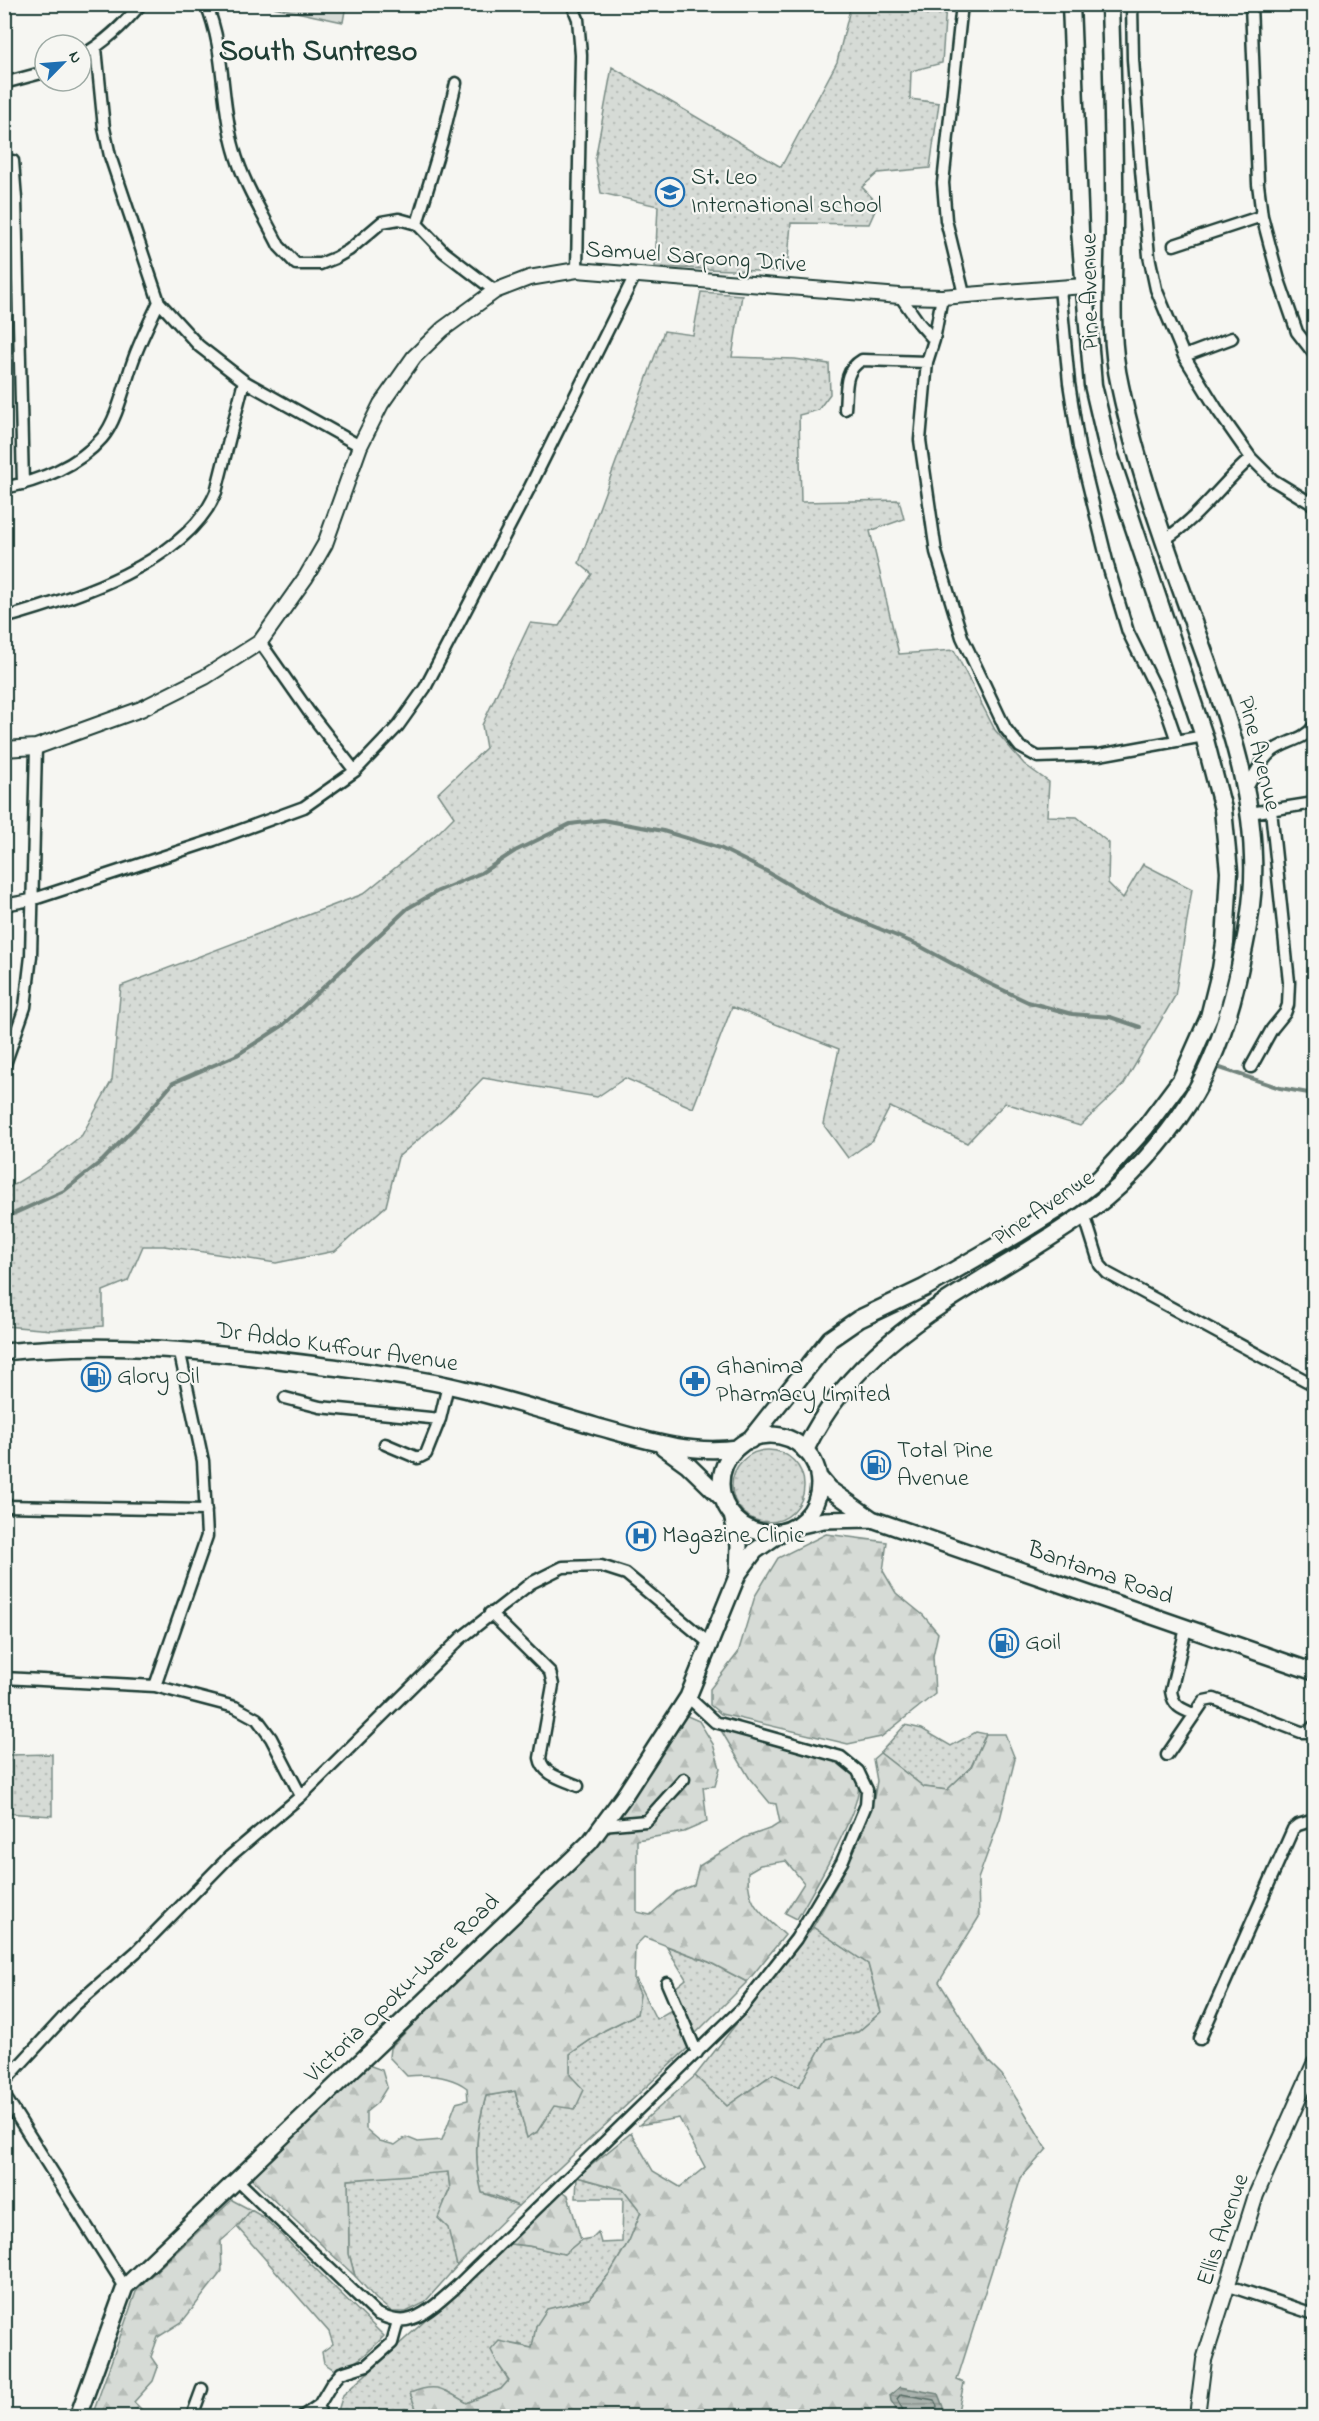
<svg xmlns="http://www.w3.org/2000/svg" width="1319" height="2421" font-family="'Indie Flower',sans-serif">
  <defs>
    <pattern id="grass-dots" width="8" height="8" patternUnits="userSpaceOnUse" patternTransform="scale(1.5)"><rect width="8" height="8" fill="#d6dbd6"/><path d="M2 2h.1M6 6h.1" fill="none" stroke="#b7bdb8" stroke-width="1.8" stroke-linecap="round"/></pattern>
    <pattern id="forest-firs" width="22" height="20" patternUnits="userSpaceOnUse" patternTransform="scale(1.5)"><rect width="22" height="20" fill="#d6dbd6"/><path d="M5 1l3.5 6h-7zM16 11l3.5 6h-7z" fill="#b7bdb8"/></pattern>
    <pattern id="water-rules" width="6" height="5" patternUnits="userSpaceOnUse" patternTransform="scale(1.5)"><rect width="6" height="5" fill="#aab3ae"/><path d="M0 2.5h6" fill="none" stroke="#8a938e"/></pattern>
  </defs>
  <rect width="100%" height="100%" fill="#f6f6f2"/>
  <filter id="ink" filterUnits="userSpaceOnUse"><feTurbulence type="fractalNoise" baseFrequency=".0167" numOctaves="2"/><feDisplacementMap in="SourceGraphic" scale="12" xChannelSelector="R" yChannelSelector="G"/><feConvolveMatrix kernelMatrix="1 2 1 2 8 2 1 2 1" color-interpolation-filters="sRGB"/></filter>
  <g filter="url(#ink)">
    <path fill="url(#grass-dots)" stroke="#7a8c85" stroke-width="1.5" d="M851 5H946L942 63 911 71 910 99 939 103 930 168 878 173 862 187 878 204 869 224 791 223 787 272 655 267 658 206 601 193 595 160 612 67 781 167 837 62Z
      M701 292 742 295 732 357 795 359 829 364 830 394 818 410 799 415 801 502 899 500 904 519 870 531 899 654 954 650 995 730 1024 764 1049 782 1047 816 1077 817 1109 843 1108 883 1123 898 1143 864 1192 889 1175 996 1124 1084 1080 1126 1005 1103 967 1143 890 1107 873 1140 848 1158 823 1124 839 1049 732 1007 693 1108 625 1078 597 1097 483 1078 446 1116 398 1157 386 1206 335 1251 276 1263 164 1246H143L128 1281 103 1291V1326L52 1330 5 1326V1190L38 1170 82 1135 112 1080 121 986 363 894 439 832 454 817 438 793 486 748 482 725 530 623 559 626 592 574 579 563 664 331 693 335Z
      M732 1486a36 36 0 1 1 72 0a36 36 0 1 1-72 0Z
      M5 1724H8L9 1755 52 1754V1816L5 1813Z
      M905 1725 922 1729 951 1746 976 1732 986 1734 971 1767 947 1790 924 1787 880 1753Z
      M813 1927 868 1964 881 2012 858 2032 826 2039 799 2088 773 2074 727 2106 695 2076Z
      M666 1946 709 1962 747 1982 695 2034 674 1989 686 1979Z
      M636 1979 656 2019 673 2009 689 2047 518 2206 496 2196 482 2193C473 2159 476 2130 486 2096L515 2091 527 2137 537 2132 570 2075V2054L605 2030 637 2014 640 1994 634 1980Z
      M448 2171 450 2189 444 2202 457 2266 424 2303 406 2312H392L376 2299 355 2276 349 2254 348 2180Z
      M577 2177 624 2190 641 2212 629 2241 610 2273 589 2299 570 2303 536 2326 532 2349 519 2344 498 2364 509 2380 501 2389 467 2403 446 2391 410 2393 419 2416H339L337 2414 343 2395 510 2244 529 2246 564 2254 581 2240 592 2238 598 2232 601 2243 622 2242 623 2198H576Z
      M251 2210 263 2217 384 2336C369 2352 357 2364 336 2371L324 2363 322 2352 333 2344 329 2332 237 2227Z"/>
    <path fill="url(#forest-firs)" stroke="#7a8c85" stroke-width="1.5" d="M826 1534 887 1542 883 1571 896 1593 923 1615 938 1633 933 1656 935 1694 881 1737 848 1744 721 1714 710 1705V1689L738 1653 755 1596 778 1558Z
      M685 1715 699 1721 713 1744 720 1768 715 1786 703 1787 707 1822 684 1832 637 1840V1912L650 1915 676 1892 694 1885 699 1866 744 1838 772 1828 780 1823 776 1804 770 1803 750 1779 719 1727 840 1761C847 1767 855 1773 858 1782 865 1804 810 1896 797 1919L785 1913 804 1883 786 1861 760 1865 748 1872C747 1906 761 1913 785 1935L747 1982 709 1962 644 1937 635 1946 634 1980 640 1994 637 2014 605 2030 570 2054V2075L584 2090 575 2109 554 2106 537 2132 527 2138 515 2091 486 2096C476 2130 473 2158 482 2193L518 2206 457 2266 448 2228 438 2218 450 2189 448 2172 348 2180 349 2254 355 2276 251 2179 366 2064 382 2070 387 2087 377 2103 366 2112V2129L380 2141 395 2145 406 2137 418 2142 442 2140 456 2103 468 2100 467 2088C450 2075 428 2074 407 2076L389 2057 390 2048 616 1818Z
      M986 1734H1005L1015 1759 1000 1819 978 1879 979 1917 939 1982 989 2062 1002 2075 1047 2149 1021 2178 957 2380 964 2383 957 2416H419L410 2393C437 2382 443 2389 467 2403L501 2389 509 2380 498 2364 491 2350 499 2341 532 2348 536 2326 547 2309 589 2299 610 2273 629 2241 641 2212 624 2190 577 2177 631 2133 653 2171 680 2187 705 2167 679 2118 639 2125 695 2076 727 2106 773 2074 799 2087 826 2039 858 2032 881 2012 868 1964 813 1927 843 1874 874 1798 877 1781 873 1759 880 1753 924 1787 947 1790 971 1767Z
      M561 2190 568 2195 581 2240 564 2254 529 2246 510 2244 508 2241Z
      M232 2200 251 2210 237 2227 221 2241 222 2271 182 2322 158 2337 151 2357 158 2367 153 2381 134 2402 148 2416H92L137 2289Z"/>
    <path fill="#d6dbd6" stroke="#7a8c85" stroke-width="1.5" d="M274 4H346V5L343 22 273 7Z"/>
    <path fill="url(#water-rules)" stroke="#72847d" stroke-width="1.5" d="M900 2387 938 2394 943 2407 941 2416H901L891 2401 890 2395Z"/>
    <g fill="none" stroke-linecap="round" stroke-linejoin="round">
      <path stroke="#576c65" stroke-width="1.5" d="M906 2416 897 2399 901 2394 934 2400 937 2406 935 2416"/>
      <path stroke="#72847d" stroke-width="4" d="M1214 1066 1280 1088 1314 1094
        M4 1218 64 1191 103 1160 138 1124 173 1083 237 1055 282 1026 408 908 438 891 481 873 515 851 570 824 603 820 663 831 720 848 766 871 827 907 916 944 986 982 1028 1002 1072 1014 1110 1017 1140 1027"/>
      <g stroke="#1f3d34" stroke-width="15">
        <path id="minor" d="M206 4C226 51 220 101 234 149 243 183 263 214 279 246L296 264H320L335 258 349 250 382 222 399 219 417 224 444 252 495 291
          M572 4 578 19 581 55 577 270
          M962 4 943 183 946 220 964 294
          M1132 4 1133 59 1141 170 1149 256 1156 289 1184 356 1218 411 1251 458
          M1251 4 1258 184 1262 216 1279 280 1297 332 1314 354
          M81 56C105 43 123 25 141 4
          M4 83 45 72
          M13 161 16 199 23 484
          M417 224 442 141 456 83
          M1174 245 1262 216
          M1060 288 1069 383 1079 447 1109 569 1128 632 1166 709 1177 741
          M900 296 919 323 934 340
          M942 297 934 340 927 362 920 440 936 552 962 637 1005 728 1020 747 1038 757 1099 755 1204 736
          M159 302 199 346 244 381 360 446
          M1184 356 1232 338
          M845 409C847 389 843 371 862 360L927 362
          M4 488C39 481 78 466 102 438 117 421 125 383 133 361 140 341 150 321 159 302L110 156 104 128 96 48
          M1165 539C1199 518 1221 484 1251 458L1273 480 1314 505
          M4 618C72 599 187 563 216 492L244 381
          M260 642 309 712 355 771
          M1246 790C1253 778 1259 763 1270 753 1283 741 1304 741 1314 726
          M1250 813 1314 803
          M4 905 31 900 214 840 304 807 355 771 398 726 425 688 530 487 635 275
          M4 1067 25 1007 31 956 36 747
          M1251 1067 1272 1029 1285 1013 1288 1005 1289 982 1271 810
          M1084 1214 1100 1265 1107 1273 1314 1385
          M285 1398 320 1407 440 1419
          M385 1444 418 1458 426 1454 440 1419 448 1385
          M4 1506 206 1510
          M490 1613 550 1672 553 1685 540 1758C543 1776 564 1779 578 1786
          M1186 1628 1171 1691C1173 1706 1181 1709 1194 1714
          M4 1678 155 1686 235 1707 257 1719 271 1738 301 1796
          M155 1686 207 1536 203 1461 179 1349
          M1167 1755 1204 1701 1214 1699 1301 1732H1308L1314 1726
          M602 1825 646 1821 684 1779
          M667 1983 697 2053
          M1200 2039 1293 1829 1298 1825 1314 1820
          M4 2082 74 2006 136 1952 229 1857 301 1796 461 1638 531 1583 563 1567 601 1566 626 1574 709 1643
          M4 2095 125 2287
          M237 2180 377 2314C383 2316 389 2319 396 2320 418 2324 440 2301 455 2288L741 2009 796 1939 842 1862 866 1805 867 1790 858 1771 841 1757 715 1722 688 1697
          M1229 2286 1314 2314
          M192 2416 202 2389
          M303 2416 319 2405
          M320 2416 319 2405 332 2383 341 2373 367 2365 392 2343 398 2321"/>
      </g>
      <g stroke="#1f3d34" stroke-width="18">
        <path id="tertiary" d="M4 749 36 747 141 709 205 677 260 642 306 577 325 544 360 446 381 404 414 357 443 329 495 291 529 278 577 270 900 296 942 297 1084 286
          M1197 2416 1204 2360 1256 2195 1314 2064"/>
      </g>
      <g stroke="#1f3d34" stroke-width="20">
        <path id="secondary" d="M4 1352C109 1341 213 1351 317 1365 361 1371 407 1376 451 1386 500 1397 547 1412 595 1426 642 1439 688 1455 737 1448
          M721 1484a49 49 0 1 1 98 0a49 49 0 1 1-98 0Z
          M663 1447 688 1465 724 1500
          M818 1476 829 1489 872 1519 1314 1672
          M732 1515 739 1545 738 1574
          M797 1526 824 1520 872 1519
          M78 2416 125 2287 590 1842 624 1796 688 1697 738 1574 755 1551 782 1532"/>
      </g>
      <g stroke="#1f3d34" stroke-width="21">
        <path id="primary" d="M750 1440 830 1339 859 1319 924 1288 1019 1233 1072 1200 1100 1178 1145 1128 1181 1080 1209 1017 1221 969 1225 943 1229 872 1223 809 1204 736 1109 453 1093 385 1080 231 1071 4
          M805 1450C865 1324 989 1285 1093 1208 1128 1182 1165 1140 1188 1104 1212 1067 1227 1023 1237 980 1246 940 1255 899 1253 857 1251 776 1221 700 1194 625 1166 547 1137 467 1120 386 1108 334 1114 282 1114 229 1115 154 1112 79 1110 4"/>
      </g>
      <use href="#minor" stroke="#f6f6f2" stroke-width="10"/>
      <use href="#tertiary" stroke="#f6f6f2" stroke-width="14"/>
      <use href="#secondary" stroke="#f6f6f2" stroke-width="15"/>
      <use href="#primary" stroke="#f6f6f2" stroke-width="16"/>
    </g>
  </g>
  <defs>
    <g id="school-ring" transform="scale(1.5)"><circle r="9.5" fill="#f6f6f2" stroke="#1f6fb2" stroke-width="1.5"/><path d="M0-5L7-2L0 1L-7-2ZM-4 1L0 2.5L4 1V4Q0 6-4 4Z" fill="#1f6fb2"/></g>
    <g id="fuel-ring" transform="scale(1.5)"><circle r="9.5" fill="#f6f6f2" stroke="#1f6fb2" stroke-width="1.5"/><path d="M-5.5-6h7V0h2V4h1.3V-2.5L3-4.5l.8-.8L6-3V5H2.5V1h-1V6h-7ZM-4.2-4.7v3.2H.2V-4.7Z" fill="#1f6fb2"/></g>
    <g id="pharmacy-ring" transform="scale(1.5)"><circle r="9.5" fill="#f6f6f2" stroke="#1f6fb2" stroke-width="1.5"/><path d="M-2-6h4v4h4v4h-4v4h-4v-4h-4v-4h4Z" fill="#1f6fb2"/></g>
    <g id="hospital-ring" transform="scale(1.5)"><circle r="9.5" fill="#f6f6f2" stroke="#1f6fb2" stroke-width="1.5"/><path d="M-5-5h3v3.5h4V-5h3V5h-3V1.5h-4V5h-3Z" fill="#1f6fb2"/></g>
  </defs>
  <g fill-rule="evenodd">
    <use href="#school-ring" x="670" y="192"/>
    <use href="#fuel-ring" x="96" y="1377"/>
    <use href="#pharmacy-ring" x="695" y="1381"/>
    <use href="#fuel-ring" x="876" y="1465"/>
    <use href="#hospital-ring" x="641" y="1536"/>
    <use href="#fuel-ring" x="1004" y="1643"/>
  </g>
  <g text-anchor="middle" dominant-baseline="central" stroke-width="4.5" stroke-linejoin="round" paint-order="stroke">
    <g font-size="24" fill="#1f3d34" stroke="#f6f6f2" text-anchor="start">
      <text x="691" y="178">St. Leo<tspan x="691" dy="28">International school</tspan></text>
      <text x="716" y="1367">Ghanima<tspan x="716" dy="28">Pharmacy Limited</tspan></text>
      <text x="117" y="1377">Glory Oil</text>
      <text x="897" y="1451">Total Pine<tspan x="897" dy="28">Avenue</tspan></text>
      <text x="662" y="1536">Magazine Clinic</text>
      <text x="1025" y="1643">Goil</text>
    </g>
    <g font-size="24" fill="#1f3d34" stroke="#f6f6f2">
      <text transform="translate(696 258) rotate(4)">Samuel Sarpong Drive</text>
      <text transform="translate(1091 292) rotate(-91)">Pine Avenue</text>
      <text transform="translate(1258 754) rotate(76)">Pine Avenue</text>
      <text transform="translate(1044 1209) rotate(-34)">Pine Avenue</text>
      <text transform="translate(337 1348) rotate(8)">Dr Addo Kuffour Avenue</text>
      <text transform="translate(1100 1574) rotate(19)">Bantama Road</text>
      <text transform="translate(403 1989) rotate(-44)">Victoria Opoku-Ware Road</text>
      <text transform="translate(1224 2230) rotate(-71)">Ellis Avenue</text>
    </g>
    <g font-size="30" font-weight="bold" fill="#1f3d34" stroke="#f6f6f2">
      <text x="318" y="53">South Suntreso</text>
    </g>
  </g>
  <rect width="1319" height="2421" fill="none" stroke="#f6f6f2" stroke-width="24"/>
  <rect x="12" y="12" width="1295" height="2397" fill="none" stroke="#1f3d34" stroke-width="2" filter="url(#ink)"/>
  <g transform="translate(63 63) rotate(65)"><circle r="28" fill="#f6f6f2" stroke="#a0aca6" stroke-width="1.5"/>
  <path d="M0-4.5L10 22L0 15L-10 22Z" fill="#1f6fb2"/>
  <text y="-9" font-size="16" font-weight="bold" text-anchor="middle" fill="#1f3d34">N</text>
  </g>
</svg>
